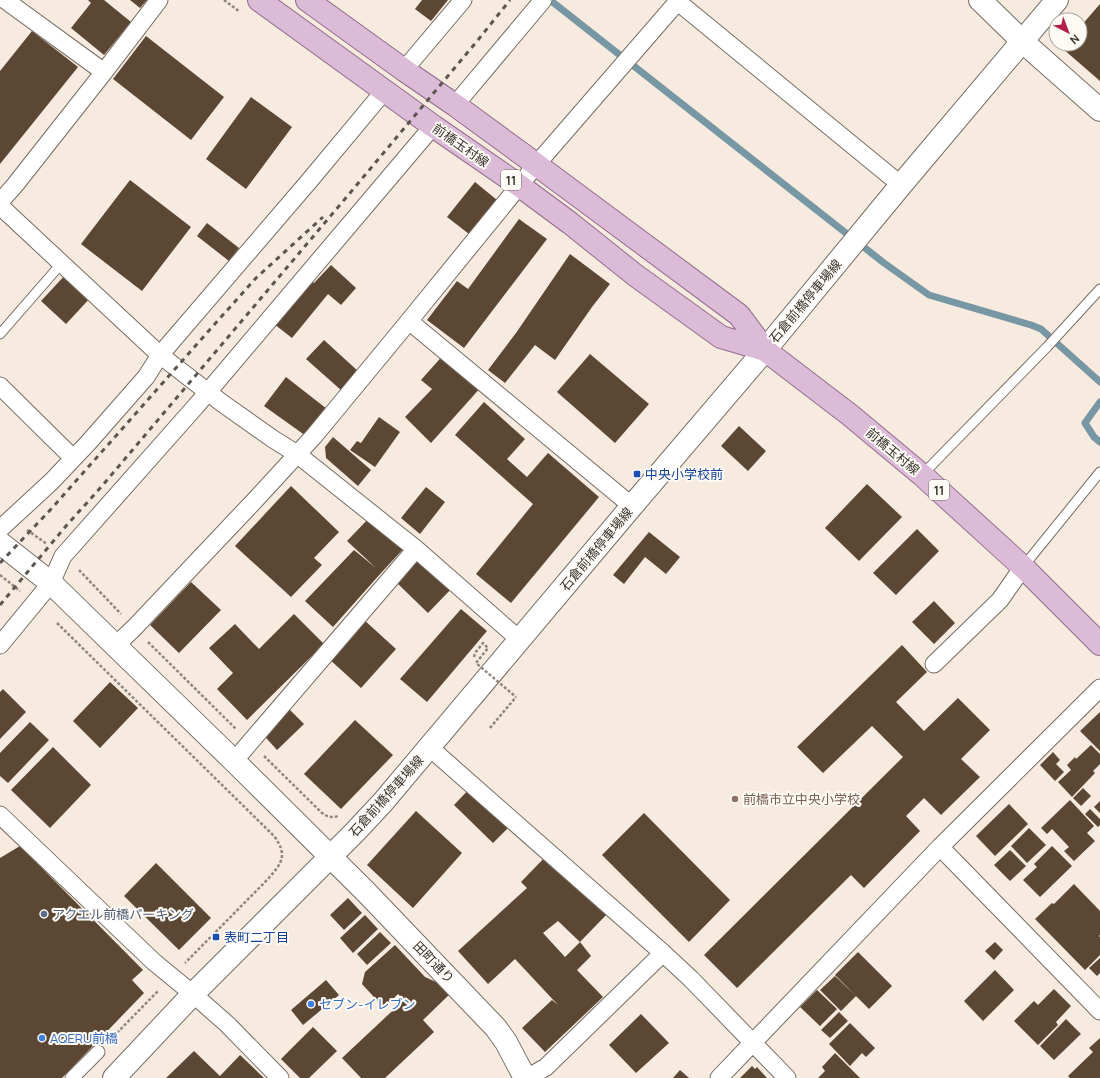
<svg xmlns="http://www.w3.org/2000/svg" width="1100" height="1078" font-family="Manrope,'Noto Sans JP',sans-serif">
  <rect width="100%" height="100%" fill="#f7ebe0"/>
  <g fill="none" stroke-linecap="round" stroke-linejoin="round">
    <path stroke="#7897a5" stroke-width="7" d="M550 0 884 263 929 295 1031 325 1041 329 1100 382
      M1100 402 1085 423 1094 437 1100 442"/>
  </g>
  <path fill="#5b4734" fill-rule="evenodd" d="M88 0H104L131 22 104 55 71 28 91 3Z
    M130 0H147L140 8Z
    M422 0H448L431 21 415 9Z
    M1100 4V81L1062 48 1065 44H1080V27Z
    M32 31 78 67 0 164V71Z
    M146 36 224 97 191 140 113 79Z
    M251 97 292 127 246 189 206 159Z
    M130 180 191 227 142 291 81 244Z
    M475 182 497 200 469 234 447 217Z
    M519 219 547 239 464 348 427 320 457 281 468 289Z
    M207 223 239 248 229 261 197 236Z
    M570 254 610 284 592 307 555 360 535 345 505 383 488 370 516 333Z
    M331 265 356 288 341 305 328 294 292 338 274 324 310 279 314 283Z
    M67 273 92 296 66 324 41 301Z
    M324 340 359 372 342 391 306 359Z
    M445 353 482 386 431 443 405 417 432 389 421 380Z
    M590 354 649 404 615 443 557 392Z
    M286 377 327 409 306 436 264 406Z
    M484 402 525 439 507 459 527 477 548 453 599 497 511 603 476 574 533 504 455 435Z
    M379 417 400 432 375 467 350 450 357 441 361 443Z
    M739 426 766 451 748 471 721 446Z
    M333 437 371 470 358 486 326 458 325 447Z
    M867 484 902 517 859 561 825 528Z
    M291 486 339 532 314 558 322 565 291 597 235 546Z
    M426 487 445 502 420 534 401 518Z
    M372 515 406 546 381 573 333 627 305 601 354 550 376 568 347 541Z
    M917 529 939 551 896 595 873 573Z
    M649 532 680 557 666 574 645 557 624 584 613 575Z
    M421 555 454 586 428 613 396 582Z
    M191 582 221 610 179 653 150 625Z
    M934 601 955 623 934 644 912 622Z
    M461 609 487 631 427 702 400 679Z
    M294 614 324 644 247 720 217 689 233 673 209 648 235 624 259 649Z
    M363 619 396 649 361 688 328 658Z
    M902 645 927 672 896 702 924 731 958 698 990 730 961 759 980 777 941 815 924 798 906 816 920 831 864 888 851 875 737 988 704 955 903 757 872 726 823 773 797 747Z
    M110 682 138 708 100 748 73 721Z
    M3 689 26 712 0 739V692Z
    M284 704 304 724 277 750 258 729Z
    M1100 712V751L1080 731Z
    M355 720 393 755 341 809 304 774Z
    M30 722 49 740 8 783 0 776V753Z
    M1091 745 1100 754V764L1093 771 1095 773 1072 797 1058 782 1071 770 1067 765 1075 757 1076 759Z
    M53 747 91 785 50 828 11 790Z
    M1053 752 1060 760 1056 764 1064 772 1055 781 1040 765Z
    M473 785 513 823 493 843 454 805Z
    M1083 788 1091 796 1081 806 1073 798Z
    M1070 800 1094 826 1087 833 1095 841 1074 861 1064 851 1069 847 1052 829 1047 834 1041 828Z
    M1100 801V813L1094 807Z
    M1009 804 1028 824 995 856 976 836Z
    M1090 809 1100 819V825L1098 827 1085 814Z
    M416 811 462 853 413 908 367 865Z
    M644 813 730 900 689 942 602 855Z
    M1029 828 1046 845 1027 863 1011 846Z
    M20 846 143 970 132 980 144 993 62 1078H0V858Z
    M1052 846 1072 866 1040 897 1023 880 1037 867 1034 864Z
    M1010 850 1026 866 1010 881 994 865Z
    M548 854 609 912 580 942 591 956 577 970 603 997 545 1052 522 1028 552 1000 558 1005 515 959 488 984 458 951 527 888 521 882ZM558 921 580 942 565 957 543 933Z
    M156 863 211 918 179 950 124 896Z
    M1074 884 1100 911V935L1099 936 1100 937V955L1085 970 1035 919 1052 903 1054 904Z
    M348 898 362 913 344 930 330 915Z
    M365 915 378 929 353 953 340 938Z
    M380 932 391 943 367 965 357 954Z
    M995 942 1003 950 994 960 985 951Z
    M395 945 425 977 454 990 423 1020 434 1032 385 1078H361L342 1058 404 1000 398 994 384 1008 362 984 365 972Z
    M858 952 892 986 869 1009 835 975Z
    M1100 958V973L1097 976 1089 968Z
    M995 970 1014 990 983 1021 964 1001Z
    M835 976 856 996 841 1011 820 990Z
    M326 980 339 995 303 1025 291 1010Z
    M1054 989 1071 1006 1056 1022 1058 1025 1038 1045 1014 1021 1034 1001 1038 1005Z
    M817 990 837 1009 820 1026 800 1007Z
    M839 1012 848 1021 830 1038 821 1030Z
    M641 1014 669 1043 636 1073 609 1045Z
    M1066 1019 1081 1034 1054 1060 1040 1046Z
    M850 1023 875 1048 866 1057 862 1053 850 1066 829 1044Z
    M313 1027 337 1051 309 1078H300L281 1059Z
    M1100 1038V1078H1070L1068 1076 1093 1052 1089 1048Z
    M194 1051 220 1076 240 1055 264 1078H166Z
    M835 1053 860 1078H818L825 1071 822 1067Z
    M752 1066 755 1069 757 1067 767 1078H740Z
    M680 1070 689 1078H673Z"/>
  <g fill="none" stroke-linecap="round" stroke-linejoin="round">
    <g stroke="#766c62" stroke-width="11">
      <path id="service" d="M0 334 61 264
        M922 475 1047 347 1100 289
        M1023 567 1100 472"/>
    </g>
    <g stroke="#766c62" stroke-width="15">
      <path id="pedestrian" d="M72 1078 98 1052"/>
    </g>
    <g stroke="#766c62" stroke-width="19">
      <path id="minor" d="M5 0 104 72
        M678 2 901 185
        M404 70 463 0
        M455 105 543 0
        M0 202 15 185 104 72 159 0
        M0 206 160 355 222 403 273 439 297 454 416 549 520 640
        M409 321 632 506
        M0 386 73 458
        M0 529 51 482 88 443 146 377 160 355 310 180 385 90
        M0 645 51 583 63 556 72 546 196 406 433 126
        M115 646 134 628 257 498 314 436 409 321 536 165 679 0
        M934 664 1000 600 1023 567
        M429 747 663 953 691 979 787 1078
        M234 761 416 549
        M0 815 154 962 193 994 227 1024 280 1078
        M940 847 1100 1011
        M527 1078 546 1067 663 953
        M719 1078 940 847 1100 688"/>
    </g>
    <g stroke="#766c62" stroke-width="24">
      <path id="tertiary" d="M980 0 1022 41 1100 110
        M0 543 51 583 234 761 366 892 496 1028 506 1042 525 1078"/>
    </g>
    <g stroke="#766c62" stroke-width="24">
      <path id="secondary" d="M114 1078 193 994 355 832 383 802 632 506 765 350 901 185 1057 0"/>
    </g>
    <g stroke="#936d8c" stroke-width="24">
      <path id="primary" d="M259 0 433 126 520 186 570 223 635 275 721 337 765 350
        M307 0 404 70 455 105 522 154 739 315 765 350 850 415 922 475 1023 567 1100 644"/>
    </g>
    <path stroke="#8e867e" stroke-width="2.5" stroke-dasharray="3 2" stroke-linecap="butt" d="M224 0 240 12
      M27 530 47 544
      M79 570 121 614
      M0 575 20 591
      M57 623 274 836C288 855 282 863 268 879L185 963
      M148 642 236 729
      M490 728 516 697
      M264 756 322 813C328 817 331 818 338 816
      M110 1040 158 991"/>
    <use href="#service" stroke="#fff" stroke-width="9"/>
    <use href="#pedestrian" stroke="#fff" stroke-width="13"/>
    <use href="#minor" stroke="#fff" stroke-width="17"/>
    <use href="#tertiary" stroke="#fff" stroke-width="22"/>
    <use href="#secondary" stroke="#fff" stroke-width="22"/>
    <use href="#primary" stroke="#dcbbd8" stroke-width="22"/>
    <path stroke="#5c5550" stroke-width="3" stroke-dasharray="5 5" stroke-linecap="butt" d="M0 563 53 507 205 335 256 278 323 217
      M0 605 66 526 102 486 350 193 478 40 510 0"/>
    <path stroke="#8e867e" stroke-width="2.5" stroke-dasharray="3 2" stroke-linecap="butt" d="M474 657 475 653 483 643 488 648 476 663 516 697"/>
  </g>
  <g fill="#1a4fb4" stroke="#fefaf5" stroke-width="1.5">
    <rect x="633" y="470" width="8" height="8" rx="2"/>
    <rect x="212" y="933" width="8" height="8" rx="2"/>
  </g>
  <circle fill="#8d6e63" stroke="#fefaf5" stroke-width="1.5" cx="735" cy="799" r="4"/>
  <circle fill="#5c6f8a" stroke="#fefaf5" stroke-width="1.5" cx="44" cy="914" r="4"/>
  <g fill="#3f7fe0" stroke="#fefaf5" stroke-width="1.5">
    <circle cx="311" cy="1004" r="4"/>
    <circle cx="42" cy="1038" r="4"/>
  </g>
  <g text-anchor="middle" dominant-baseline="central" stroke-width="4" stroke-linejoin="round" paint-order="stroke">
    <g fill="#fefaf5" stroke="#736e6a" stroke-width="1">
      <rect x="501" y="170" width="20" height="20" rx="3"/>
      <rect x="929" y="480" width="20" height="20" rx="3"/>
    </g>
    <g font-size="12" font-weight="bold" fill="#37322e">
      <text x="511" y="180">11</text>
      <text x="939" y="490">11</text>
    </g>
    <g font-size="13" fill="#37322e" stroke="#fefaf5">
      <text transform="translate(461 145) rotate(35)">前橋玉村線</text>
      <text transform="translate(805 301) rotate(-50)">石倉前橋停車場線</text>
      <text transform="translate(893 451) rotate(40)">前橋玉村線</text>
      <text transform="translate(596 549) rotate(-50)">石倉前橋停車場線</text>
      <text transform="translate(386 796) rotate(-48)">石倉前橋停車場線</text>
      <text transform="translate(434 962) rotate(46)">田町通り</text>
    </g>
    <g font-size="13" fill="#164399" stroke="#fefaf5" text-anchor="start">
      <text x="645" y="474">中央小学校前</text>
      <text x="224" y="937">表町二丁目</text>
    </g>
    <g font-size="13" fill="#785e54" stroke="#fefaf5" text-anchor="start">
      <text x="743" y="799">前橋市立中央小学校</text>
    </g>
    <g font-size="13" fill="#4e5e75" stroke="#fefaf5" text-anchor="start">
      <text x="52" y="914">アクエル前橋パーキング</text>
    </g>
    <g font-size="13" fill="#366cbe" stroke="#fefaf5" text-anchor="start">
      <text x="319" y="1004">セブン-イレブン</text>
      <text x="50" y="1038">AQERU前橋</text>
    </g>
  </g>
  <g transform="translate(1068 32) rotate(138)"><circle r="19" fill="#fefaf5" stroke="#aeaaa5"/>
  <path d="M0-3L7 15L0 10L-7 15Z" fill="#b2204a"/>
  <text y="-6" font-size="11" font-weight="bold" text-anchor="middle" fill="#37322e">N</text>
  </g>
</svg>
